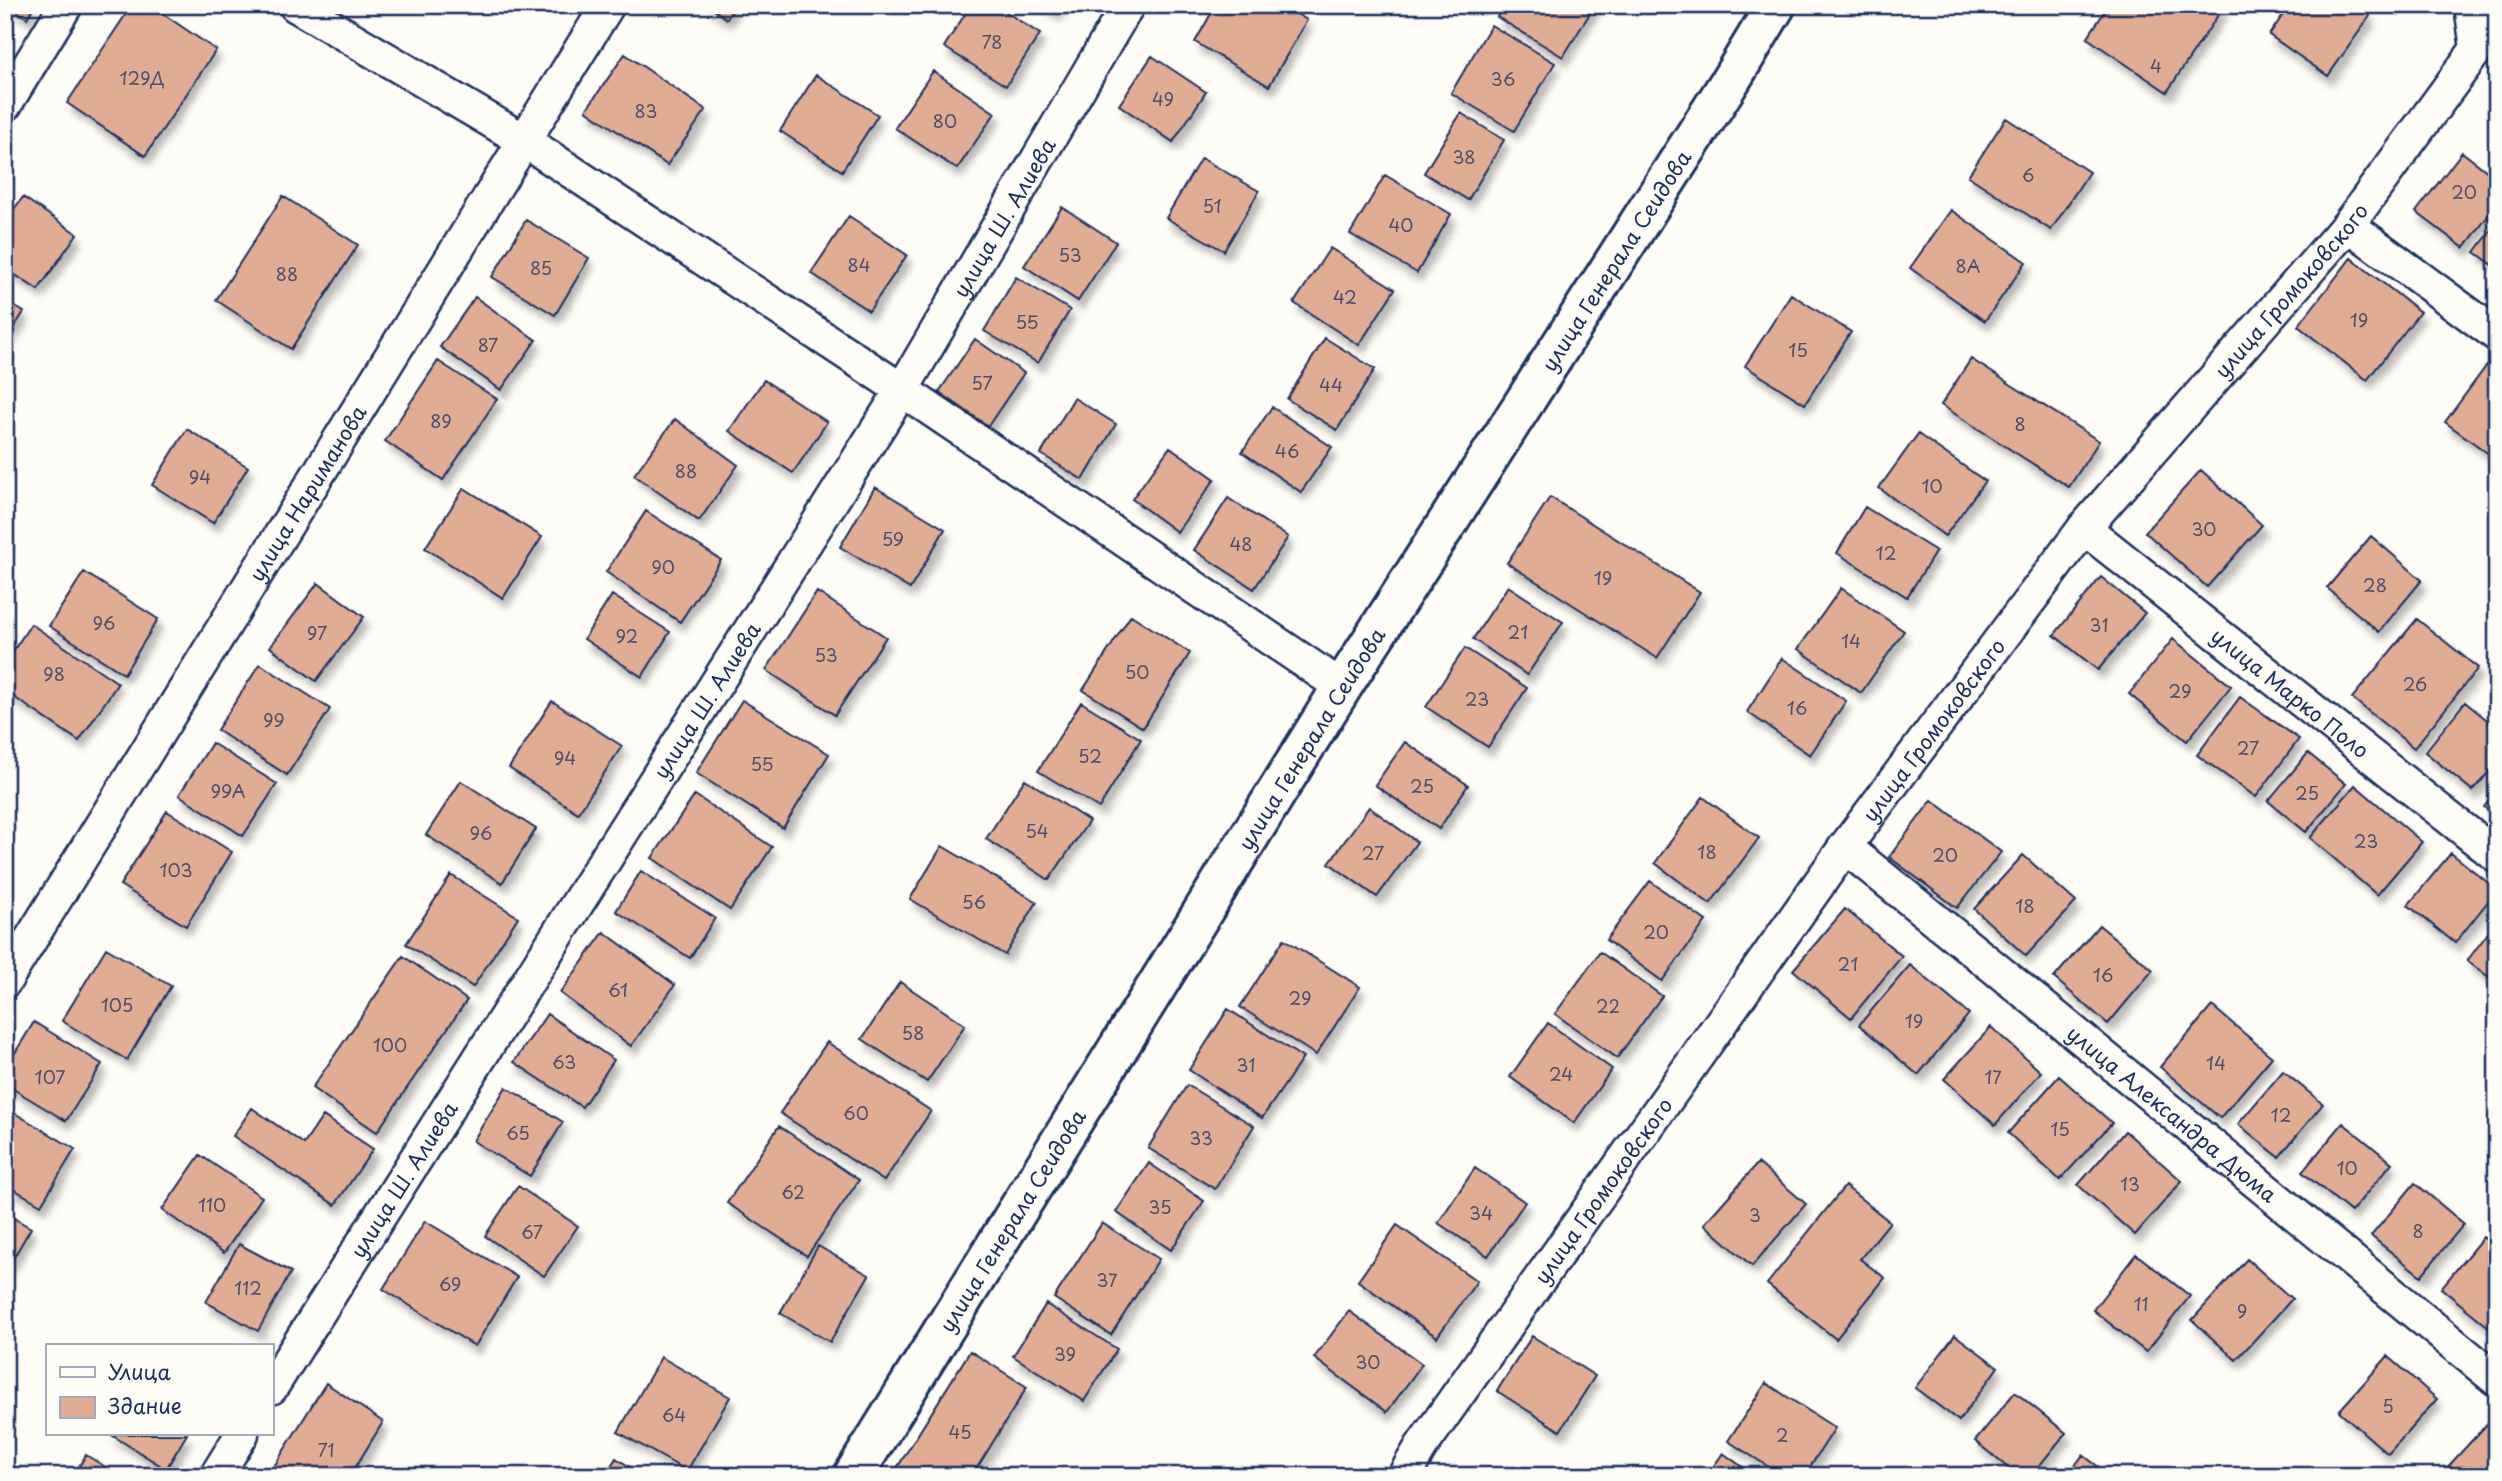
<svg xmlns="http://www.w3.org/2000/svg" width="2502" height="1481" font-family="'Playpen Sans',sans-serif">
  <defs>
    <filter id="shadow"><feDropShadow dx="4.5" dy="8" stdDeviation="3.5" flood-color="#0004"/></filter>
  </defs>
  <rect width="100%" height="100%" fill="#fdfcf7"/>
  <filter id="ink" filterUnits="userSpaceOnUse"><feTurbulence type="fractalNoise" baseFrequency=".0143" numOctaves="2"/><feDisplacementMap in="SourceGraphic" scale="14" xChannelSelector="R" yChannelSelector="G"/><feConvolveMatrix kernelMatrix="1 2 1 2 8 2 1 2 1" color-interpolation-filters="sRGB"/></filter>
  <g filter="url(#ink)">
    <path fill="#e1ac94" stroke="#1b2f5e" stroke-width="2" filter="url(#shadow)" d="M8 5H35L27 18Z
      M132 5H150L216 50 145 156 67 103Z
      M707 5H736L727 19Z
      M971 5H995L1040 34 1006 86 944 47Z
      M1043 5H1061L1056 13Z
      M1216 5H1281L1307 20 1269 86 1195 42Z
      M1505 5H1595L1563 57 1497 17Z
      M2109 5H2216L2222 9 2167 92 2087 38Z
      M2290 5H2355L2370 16 2328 76 2269 35Z
      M1491 25 1555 63 1514 131 1451 93Z
      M625 54 706 110 667 165 586 110Z
      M1152 56 1206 92 1173 142 1119 105Z
      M933 71 995 113 957 169 895 128Z
      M816 75 878 115 842 171 780 131Z
      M1461 113 1504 140 1468 200 1424 173Z
      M2006 118 2089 172 2051 230 1968 176Z
      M2462 152 2497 179V204L2464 248 2416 212Z
      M1201 158 1259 191 1224 251 1166 218Z
      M1385 175 1451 214 1417 273 1350 234Z
      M283 196 358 245 291 349 216 300Z
      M23 197 77 234 38 290 5 268V221Z
      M1062 207 1116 242 1078 301 1024 266Z
      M1951 210 2026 262 1985 321 1910 268Z
      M849 216 907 255 869 311 811 273Z
      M526 220 589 258 555 315 492 277Z
      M2497 223V268L2475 252Z
      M1330 248 1395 289 1359 345 1294 303Z
      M2351 258 2420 312 2367 380 2298 326Z
      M1016 277 1070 310 1038 363 984 331Z
      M1791 294 1851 332 1805 404 1745 366Z
      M475 297 536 340 501 390 440 347Z
      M5 301 24 312 5 341Z
      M1325 338 1375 369 1337 430 1287 399Z
      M975 339 1024 373 988 426 939 392Z
      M1971 359 2099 441 2069 487 1941 405Z
      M438 361 497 399 443 480 385 441Z
      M2487 365 2497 372V460L2445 422Z
      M764 380 827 422 793 473 729 431Z
      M1074 398 1116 424 1083 480 1041 454Z
      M1272 407 1332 447 1301 492 1242 452Z
      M675 419 738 465 699 521 634 475Z
      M187 429 248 467 213 523 152 485Z
      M1918 434 1985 481 1945 536 1879 488Z
      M1170 447 1215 479 1177 532 1132 499Z
      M2201 470 2262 525 2207 587 2145 532Z
      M875 487 945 529 910 589 840 547Z
      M464 488 542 537 503 598 425 548Z
      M1550 497 1700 592 1657 658 1507 563Z
      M1228 498 1288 537 1254 589 1194 550Z
      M1865 507 1936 551 1907 597 1837 553Z
      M646 511 721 560 680 622 606 572Z
      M2371 536 2422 580 2379 632 2327 588Z
      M84 572 158 619 124 674 49 626Z
      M2101 577 2145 613 2098 670 2054 635Z
      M318 583 364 617 316 681 270 647Z
      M1508 586 1563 622 1527 675 1473 639Z
      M1841 588 1904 631 1861 693 1798 649Z
      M817 592 886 637 835 715 766 670Z
      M612 595 670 632 642 677 584 639Z
      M1131 615 1190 653 1143 728 1083 690Z
      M2417 619 2478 668 2414 748 2352 698Z
      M31 624 118 683 79 741 5 691V663Z
      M2173 639 2231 686 2187 741 2129 694Z
      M1465 648 1527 688 1488 747 1426 707Z
      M1782 658 1846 701 1810 755 1747 712Z
      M260 664 330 709 287 775 217 730Z
      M2240 697 2299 739 2256 797 2197 755Z
      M742 700 829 754 783 828 696 773Z
      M552 701 622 746 578 813 509 768Z
      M1081 702 1141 739 1099 808 1038 771Z
      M2465 702 2497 728V762L2473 791 2425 752Z
      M1405 742 1468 785 1439 829 1375 785Z
      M212 743 277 784 243 836 179 795Z
      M2308 753 2346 784 2306 832 2268 801Z
      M1025 779 1089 821 1049 880 986 839Z
      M461 781 536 829 502 883 426 835Z
      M2355 785 2422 842 2377 895 2310 838Z
      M2497 790V817L2484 807Z
      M695 795 772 847 730 910 652 858Z
      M1703 797 1759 838 1710 904 1655 863Z
      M1932 800 2001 852 1957 908 1889 857Z
      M1369 807 1417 842 1377 897 1329 863Z
      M167 811 232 852 186 926 120 885Z
      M942 846 1037 902 1005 955 910 899Z
      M2451 853 2497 890 2455 943 2408 905Z
      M2023 855 2076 902 2026 956 1974 909Z
      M641 871 715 918 690 958 616 911Z
      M451 875 518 917 473 987 406 944Z
      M1650 881 1706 921 1662 981 1606 940Z
      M1845 909 1902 956 1851 1018 1793 970Z
      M2497 921V983L2467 961Z
      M2099 925 2153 970 2108 1024 2054 978Z
      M604 932 675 985 631 1046 560 993Z
      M1284 939 1360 987 1316 1055 1240 1007Z
      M106 948 171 986 127 1060 62 1021Z
      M1600 952 1662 996 1617 1058 1555 1014Z
      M403 956 467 1000 377 1132 312 1088Z
      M1910 965 1969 1014 1918 1075 1859 1025Z
      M900 982 965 1025 927 1082 862 1039Z
      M2212 1006 2272 1057 2220 1118 2160 1067Z
      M1228 1009 1303 1058 1262 1118 1189 1070Z
      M547 1014 614 1060 582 1107 514 1062Z
      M34 1022 102 1064 66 1121 5 1084V1069Z
      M1548 1023 1612 1069 1574 1123 1510 1077Z
      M1991 1027 2041 1072 1995 1125 1944 1079Z
      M827 1042 931 1111 884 1181 780 1113Z
      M2283 1071 2323 1104 2279 1157 2238 1124Z
      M2059 1076 2112 1123 2060 1180 2008 1133Z
      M1187 1085 1254 1126 1215 1189 1148 1148Z
      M506 1087 563 1122 530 1176 473 1141Z
      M6 1108 75 1149 41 1205 5 1184Z
      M252 1108 304 1144 323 1116 373 1149 335 1205 233 1136Z
      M2343 1123 2392 1163 2351 1212 2302 1172Z
      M779 1126 859 1180 807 1256 727 1203Z
      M2125 1131 2182 1181 2135 1235 2078 1185Z
      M200 1155 262 1197 224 1253 162 1210Z
      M1149 1163 1204 1201 1171 1250 1116 1212Z
      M1758 1163 1806 1204 1752 1266 1704 1224Z
      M1475 1168 1525 1202 1488 1256 1438 1223Z
      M2415 1183 2464 1224 2421 1276 2371 1236Z
      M518 1186 578 1226 544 1276 485 1236Z
      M1845 1186 1890 1222 1860 1259 1885 1278 1836 1339 1767 1284Z
      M5 1213 31 1228 5 1272Z
      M425 1221 517 1277 475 1346 383 1289Z
      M1102 1223 1159 1259 1111 1335 1054 1298Z
      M1397 1225 1477 1281 1437 1337 1358 1281Z
      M2483 1237 2497 1248V1334L2441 1288Z
      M239 1244 291 1272 258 1331 206 1302Z
      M818 1246 869 1275 830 1342 780 1313Z
      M2136 1254 2190 1296 2146 1352 2093 1310Z
      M2247 1259 2292 1299 2236 1360 2192 1320Z
      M1046 1304 1117 1349 1084 1401 1013 1356Z
      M1349 1311 1422 1364 1387 1412 1314 1358Z
      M1955 1335 1998 1367 1959 1421 1915 1388Z
      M1532 1336 1595 1376 1560 1431 1497 1391Z
      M970 1351 1027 1387 972 1476H892Z
      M2388 1356 2437 1399 2388 1454 2339 1411Z
      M661 1357 730 1397 687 1471 618 1432Z
      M326 1383 383 1422 350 1476H268Z
      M1766 1383 1835 1428 1804 1476H1783L1728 1441Z
      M2015 1392 2066 1433 2031 1476H2018L1975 1441Z
      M2488 1423 2497 1432V1476H2447L2443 1472Z
      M110 1434H187L166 1469Z
      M1723 1453 1755 1476H1707Z
      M86 1455 120 1476H73Z
      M2083 1455 2110 1476H2067Z
      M616 1458 644 1476H605Z"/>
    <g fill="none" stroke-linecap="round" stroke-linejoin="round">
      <g stroke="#1b2f5e" stroke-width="37">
        <g id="minor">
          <path d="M295 5 525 141 902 390 1342 687"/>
          <path d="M5 105 66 5"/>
          <path d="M2348 225 2497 335"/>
          <path id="s1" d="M2084 528 2497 856"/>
          <path id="s2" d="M1845 847 2058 1019 2497 1380"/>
          <path id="s3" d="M5 981 608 5"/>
          <path id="s4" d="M271 1388 902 390 1128 5"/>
          <path d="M216 1476 242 1434"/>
          <path id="s5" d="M1404 1476 1421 1447 1845 847 2084 528 2348 225 2477 49 2471 5"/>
        </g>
      </g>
      <g stroke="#1b2f5e" stroke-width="44">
        <g id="tertiary">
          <path id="s6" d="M853 1476 1342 687 1732 78 1776 5"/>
        </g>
      </g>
      <use href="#minor" stroke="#fdfcf7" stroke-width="32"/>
      <use href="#tertiary" stroke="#fdfcf7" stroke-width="38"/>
    </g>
  </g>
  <g text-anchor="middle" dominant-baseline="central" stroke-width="5" stroke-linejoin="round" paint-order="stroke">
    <g font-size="18" fill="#4c4e6c">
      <text x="992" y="41">78</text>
      <text x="2156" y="65">4</text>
      <text x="142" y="77">129Д</text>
      <text x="1503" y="78">36</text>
      <text x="1163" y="98">49</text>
      <text x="646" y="110">83</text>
      <text x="945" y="120">80</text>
      <text x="1464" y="156">38</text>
      <text x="2028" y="174">6</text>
      <text x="2464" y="191">20</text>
      <text x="1212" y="205">51</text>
      <text x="1401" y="224">40</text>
      <text x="1070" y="254">53</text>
      <text x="859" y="264">84</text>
      <text x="1968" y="265">8А</text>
      <text x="541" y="267">85</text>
      <text x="287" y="273">88</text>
      <text x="1345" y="296">42</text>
      <text x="2359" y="319">19</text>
      <text x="1027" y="321">55</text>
      <text x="488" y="344">87</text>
      <text x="1798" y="349">15</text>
      <text x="982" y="382">57</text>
      <text x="1331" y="384">44</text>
      <text x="441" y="420">89</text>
      <text x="2020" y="423">8</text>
      <text x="1287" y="450">46</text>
      <text x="686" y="470">88</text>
      <text x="200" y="476">94</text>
      <text x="1932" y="485">10</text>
      <text x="2204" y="528">30</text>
      <text x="893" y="538">59</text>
      <text x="1241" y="543">48</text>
      <text x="1886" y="552">12</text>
      <text x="663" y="566">90</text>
      <text x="1603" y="577">19</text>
      <text x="2375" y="584">28</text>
      <text x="104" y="622">96</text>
      <text x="2099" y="624">31</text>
      <text x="1518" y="631">21</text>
      <text x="317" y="632">97</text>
      <text x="627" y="635">92</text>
      <text x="1851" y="640">14</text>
      <text x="826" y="654">53</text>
      <text x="1137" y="671">50</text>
      <text x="54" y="673">98</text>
      <text x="2415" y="683">26</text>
      <text x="2180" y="690">29</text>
      <text x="1477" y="698">23</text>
      <text x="1797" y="707">16</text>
      <text x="274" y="719">99</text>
      <text x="2248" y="747">27</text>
      <text x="1090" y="755">52</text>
      <text x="565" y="757">94</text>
      <text x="762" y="763">55</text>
      <text x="1422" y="785">25</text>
      <text x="228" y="790">99А</text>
      <text x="2307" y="792">25</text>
      <text x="1037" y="830">54</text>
      <text x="481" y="832">96</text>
      <text x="2366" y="840">23</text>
      <text x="1707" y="851">18</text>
      <text x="1373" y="852">27</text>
      <text x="1945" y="854">20</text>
      <text x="176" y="869">103</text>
      <text x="974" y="901">56</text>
      <text x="2025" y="905">18</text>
      <text x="1656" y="931">20</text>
      <text x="1848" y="963">21</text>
      <text x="2103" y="974">16</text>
      <text x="618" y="989">61</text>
      <text x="1300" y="997">29</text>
      <text x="117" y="1004">105</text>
      <text x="1608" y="1005">22</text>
      <text x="1914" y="1020">19</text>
      <text x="913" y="1032">58</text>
      <text x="390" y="1044">100</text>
      <text x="564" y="1061">63</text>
      <text x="2216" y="1062">14</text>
      <text x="1246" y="1064">31</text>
      <text x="1561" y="1073">24</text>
      <text x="50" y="1076">107</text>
      <text x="1993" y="1076">17</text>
      <text x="856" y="1112">60</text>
      <text x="2281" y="1114">12</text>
      <text x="2060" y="1128">15</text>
      <text x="518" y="1132">65</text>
      <text x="1201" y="1137">33</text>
      <text x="2347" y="1167">10</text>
      <text x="2130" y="1183">13</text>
      <text x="793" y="1191">62</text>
      <text x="212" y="1204">110</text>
      <text x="1160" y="1206">35</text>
      <text x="1481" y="1212">34</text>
      <text x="1755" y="1214">3</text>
      <text x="2418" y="1230">8</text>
      <text x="532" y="1231">67</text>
      <text x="1107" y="1279">37</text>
      <text x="450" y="1283">69</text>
      <text x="248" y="1287">112</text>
      <text x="2141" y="1303">11</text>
      <text x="2242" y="1310">9</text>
      <text x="1065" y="1353">39</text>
      <text x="1368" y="1361">30</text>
      <text x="2388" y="1405">5</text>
      <text x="674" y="1414">64</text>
      <text x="960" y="1431">45</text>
      <text x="1782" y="1434">2</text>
      <text x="326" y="1449">71</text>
    </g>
    <g font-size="21" fill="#1b2f5e" stroke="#fdfcf7">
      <text stroke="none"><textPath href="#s4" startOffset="1381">улица Ш. Алиева</textPath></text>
      <text stroke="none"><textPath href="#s6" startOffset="1435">улица Генерала Сеидова</textPath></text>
      <text stroke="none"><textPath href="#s5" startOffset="1482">улица Громоковского</textPath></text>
      <text stroke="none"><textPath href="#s3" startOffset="574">улица Нариманова</textPath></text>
      <text stroke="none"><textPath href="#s1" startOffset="264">улица Марко Поло</textPath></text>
      <text stroke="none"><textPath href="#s4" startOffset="814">улица Ш. Алиева</textPath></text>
      <text stroke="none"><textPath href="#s5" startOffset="915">улица Громоковского</textPath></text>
      <text stroke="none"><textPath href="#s6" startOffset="868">улица Генерала Сеидова</textPath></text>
      <text stroke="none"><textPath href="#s2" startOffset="422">улица Александра Дюма</textPath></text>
      <text stroke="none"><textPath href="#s4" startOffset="247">улица Ш. Алиева</textPath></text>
      <text stroke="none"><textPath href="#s5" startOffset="348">улица Громоковского</textPath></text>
      <text stroke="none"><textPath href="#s6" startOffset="301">улица Генерала Сеидова</textPath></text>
    </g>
  </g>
  <rect width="2502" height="1481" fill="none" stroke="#fdfcf7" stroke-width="28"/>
  <rect x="14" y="14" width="2474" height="1453" fill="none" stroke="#1b2f5e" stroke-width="2.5" filter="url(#ink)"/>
  <rect x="46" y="1344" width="228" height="91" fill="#fdfcf7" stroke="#a3aaba" stroke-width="2"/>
  <rect x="60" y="1367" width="35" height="10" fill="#fdfcf7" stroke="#a3aaba" stroke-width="2"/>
  <text x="108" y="1380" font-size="21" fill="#1b2f5e">Улица</text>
  <rect x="60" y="1397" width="35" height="21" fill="#e1ac94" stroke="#a3aaba" stroke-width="2"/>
  <text x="108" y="1414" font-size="21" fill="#1b2f5e">Здание</text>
</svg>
